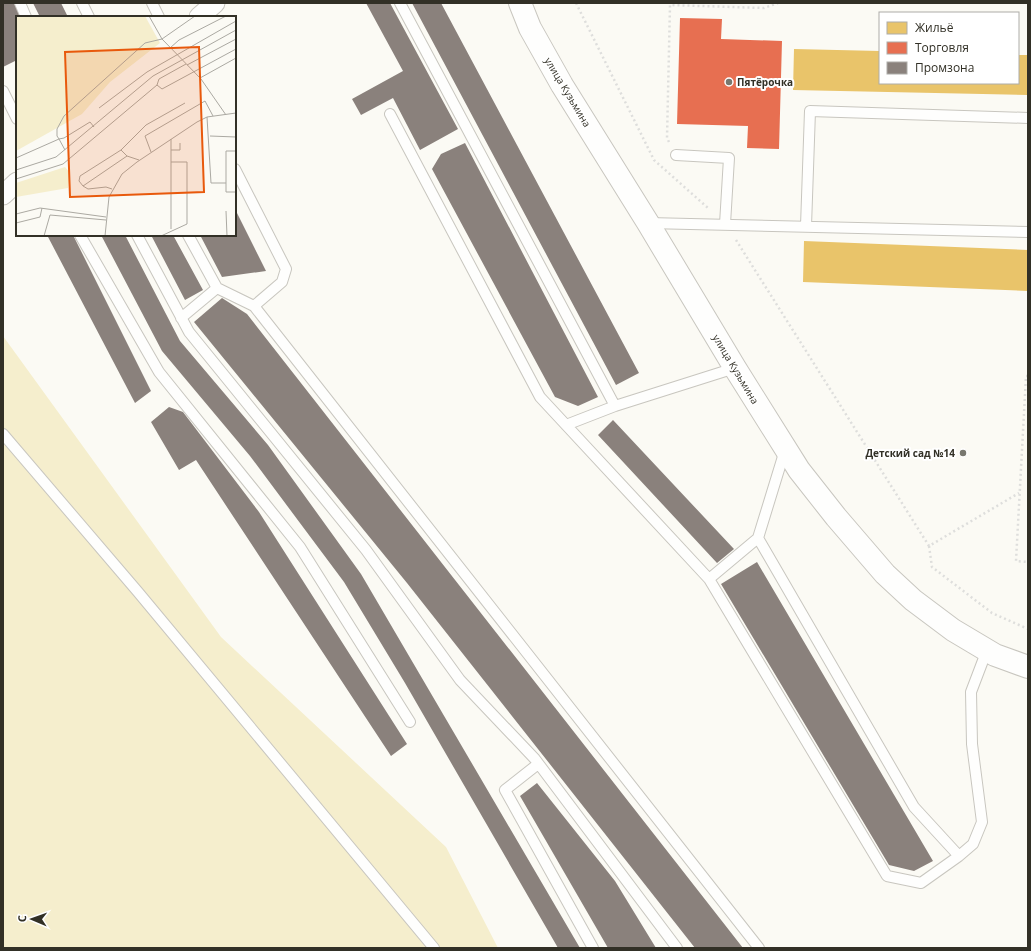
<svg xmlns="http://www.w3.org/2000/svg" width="1031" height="951" font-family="'Open Sans',sans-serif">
  <rect width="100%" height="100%" fill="#fbfaf4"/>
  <path fill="#f5eecd" d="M3 336 221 637 446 847 498 948H3Z"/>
  <path fill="#e9c46a" d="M794 49 880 51V83H1018V55H1028V95L793 90Z
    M804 241 1028 250V291L803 282Z"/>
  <path fill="#e76f51" d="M680 18 722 19 721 39 782 41 779 149 747 148 748 126 677 124Z"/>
  <path fill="#8a817c" d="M3 3H14L21 17H17V60L3 67Z
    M33 3H61L68 17H40Z
    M366 3H390L458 129 420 150 393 98 361 115 352 99 403 71Z
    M412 3H441L639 373 616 385Z
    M465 143 598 397 578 406 555 397 432 169 441 154Z
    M235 209 266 271 222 277 200 235H235Z
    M47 235H73L151 391 135 403Z
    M101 235H125L180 341 268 445 361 574 580 948H558L405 683 344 582 250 456 162 351Z
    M151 235H173L203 290 185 300Z
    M222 298 247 314 743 948H695L407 583 194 322Z
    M169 407 183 412 259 512 407 744 391 756 196 460 179 470 151 422Z
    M613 420 734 549 717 563 598 435Z
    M757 562 933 861 914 871 889 865 721 584Z
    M537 783 615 881 656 948H608L520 796Z"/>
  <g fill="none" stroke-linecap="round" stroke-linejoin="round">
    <g stroke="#c8c6bf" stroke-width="12">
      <path id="service" d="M20 3 26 17
        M82 3 89 17
        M152 3 159 17
        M400 3 615 406 735 368
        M3 91 17 119
        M390 114 540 397 709 579 887 876 921 883 959 856 914 807 758 538 709 579
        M676 155 729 158 725 224
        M235 169 286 269 282 282 254 306
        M648 223 1028 232
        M806 226 810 111 1028 118
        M80 235 159 372 300 547 410 722
        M137 235 189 332 366 550 460 680 535 759 677 948
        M188 235 217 288 254 306 759 948
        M181 318 217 288
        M566 425 615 406
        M3 434 138 592 434 948
        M758 538 785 450
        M538 764 505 790 593 948
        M959 856 973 844 982 822 972 744 971 692 987 650"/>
    </g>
    <g stroke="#c8c6bf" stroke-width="21">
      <path id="minor" d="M199 17 215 3
        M3 195 17 182"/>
    </g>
    <g stroke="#c8c6bf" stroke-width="24">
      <path id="secondary" d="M520 3 530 28 562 85 648 223 735 368 799 470 836 517 885 574 913 600 953 630 995 655 1028 667"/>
    </g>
    <path stroke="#dededc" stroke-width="2.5" stroke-dasharray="2 3" stroke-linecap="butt" d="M576 3 654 160 708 208
      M669 142 667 138 670 5 764 8 778 3
      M736 240 929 546 1019 493
      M1028 376H1026L1016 561 1028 562
      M929 546 932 567 992 613 1028 629"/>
    <use href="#service" stroke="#fefefd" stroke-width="10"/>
    <use href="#minor" stroke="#fefefd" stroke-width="19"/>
    <use href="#secondary" stroke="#fefefd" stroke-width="22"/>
  </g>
  <g fill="#78776e" stroke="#fff" stroke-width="1.5">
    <circle cx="729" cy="82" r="4"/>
    <circle cx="963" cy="453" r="4"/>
  </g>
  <g text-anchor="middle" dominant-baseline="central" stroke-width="4" stroke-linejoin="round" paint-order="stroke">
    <g font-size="10" font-weight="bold" fill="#323026" stroke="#fff" text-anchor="start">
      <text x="737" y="82">Пятёрочка</text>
      <text x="955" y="453" text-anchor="end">Детский сад №14</text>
    </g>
    <g font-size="10" fill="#323026" stroke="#fff">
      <text transform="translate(568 92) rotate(59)">улица Кузьмина</text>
      <text transform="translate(736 369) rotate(59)">улица Кузьмина</text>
    </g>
  </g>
  <g transform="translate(16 16)">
    <rect width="220" height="220" fill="#fbfaf4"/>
    <path d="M0 0H129L144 27 94 66 66 98 0 135ZM49 151 54 157 52 172 0 181V167Z" fill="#f5eecd"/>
    <path fill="none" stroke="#aba9a2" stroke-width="1" d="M133 0 146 23 185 63 210 99M154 32 163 24 210 0M171 49 220 23M184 62 220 42M141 69 146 73 220 33M83 92 131 56 220 5M191 101 195 167H210V135H220M78 111 74 106 48 122 43 123 41 120V113L48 100 129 27 146 23 179 0M194 120 220 121M155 123V213M105 134 111 140 67 170 63 165 64 160 105 134 130 109 169 87M155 134H164V127M135 136 129 120 189 85 197 100M111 140 123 144M0 142 43 123 49 134M0 154 40 141 137 60 220 14M0 163 47 148 141 69 143 63 170 48M210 167V176H220M67 170 72 173 90 171 96 173M210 195 211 220M0 198 24 192 90 201M0 207 24 201 26 192M28 220 34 199 90 204M89 220 93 181 106 158 121 146 181 106 191 101 220 97M145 220 171 208V146H155"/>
    <path fill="#e8590c" fill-opacity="0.15" stroke="#e8590c" stroke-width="2" d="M183 31 188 176 54 181 49 36Z"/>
    <rect width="220" height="220" fill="none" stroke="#323026" stroke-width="2"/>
  </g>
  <rect width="1031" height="951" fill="none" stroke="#323026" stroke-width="8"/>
  <rect x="879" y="12" width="140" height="72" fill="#ffffff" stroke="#adaca8"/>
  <rect x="887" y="22" width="20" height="12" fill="#e9c46a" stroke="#adaca8"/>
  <text x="915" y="32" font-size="12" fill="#323026">Жильё</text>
  <rect x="887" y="42" width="20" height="12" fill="#e76f51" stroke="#adaca8"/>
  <text x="915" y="52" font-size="12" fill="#323026">Торговля</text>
  <rect x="887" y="62" width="20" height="12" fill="#8a817c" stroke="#adaca8"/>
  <text x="915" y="72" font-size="12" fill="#323026">Промзона</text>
  <g transform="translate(32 919) rotate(272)" stroke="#ffffff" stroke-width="3" paint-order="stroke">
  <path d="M0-3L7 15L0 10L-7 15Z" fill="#323026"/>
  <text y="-6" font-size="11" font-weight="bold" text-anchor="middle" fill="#323026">С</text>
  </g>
</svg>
